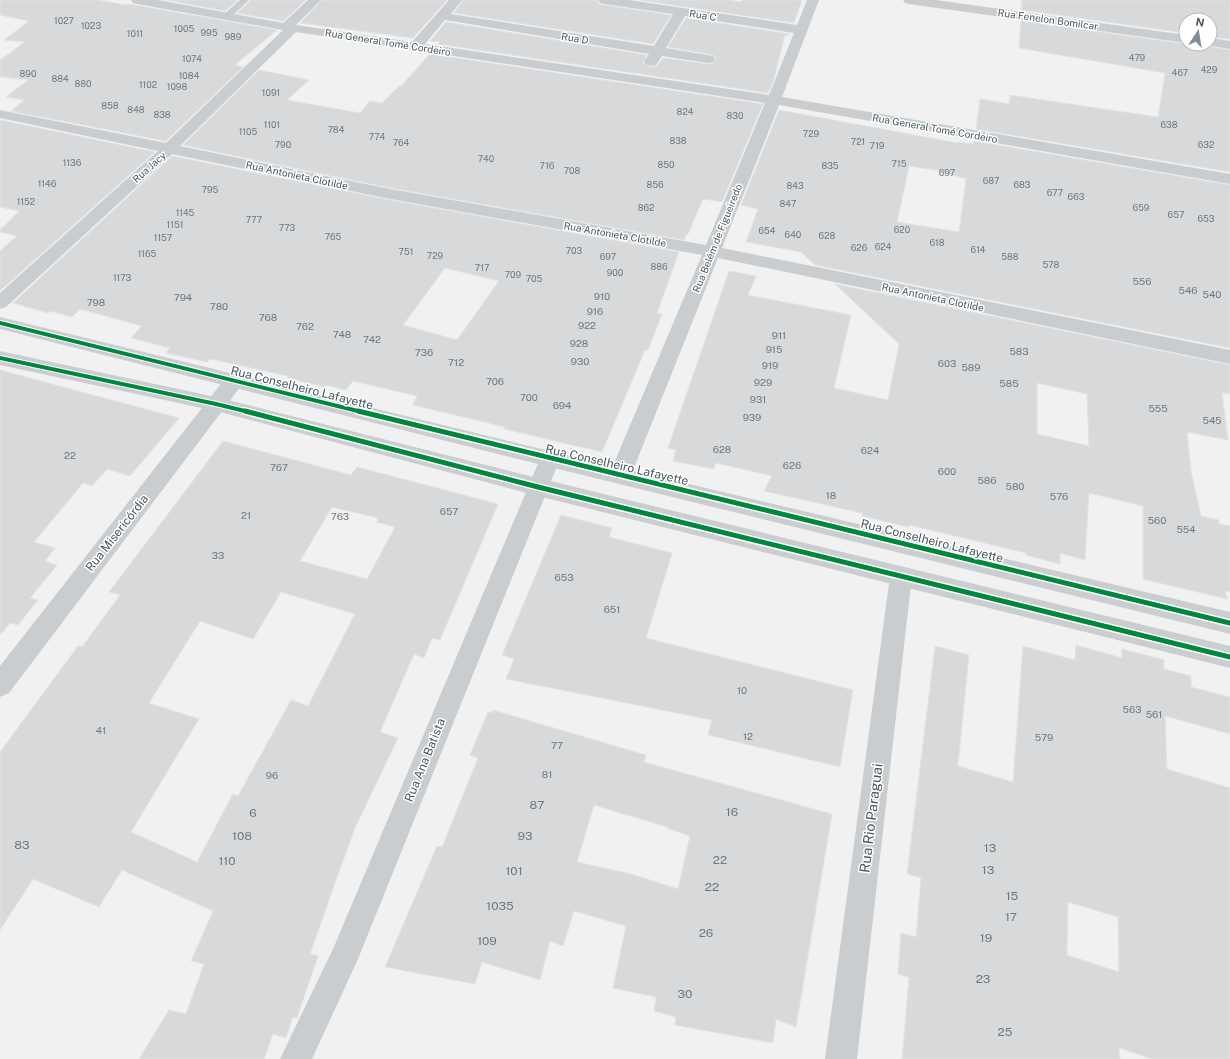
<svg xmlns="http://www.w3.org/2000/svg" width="1230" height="1059" font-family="'Public Sans',sans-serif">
  <rect width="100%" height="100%" fill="#f2f1f1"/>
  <path fill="#d8d9da" stroke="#e3e3e4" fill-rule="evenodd" d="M0 0H97L126 5 128 4 135 5 277 30 235 65 243 67 166 141 11 111 24 100 6 97 28 80 0 77V60L25 42 4 40 29 21 0 15Z
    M167 0H238L225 11Z
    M251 0H306L283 21 237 13Z
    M322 0H447L413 38 300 23Z
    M463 0H597L599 4 604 5 671 15 653 44 454 13Z
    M639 0H730L740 2 742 0H802L794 23Z
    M1022 0H1230V39L1210 37V20H1186V33L1021 10Z
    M686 18 790 34 789 35H785L773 82 768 93 438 44 440 42 430 41 446 22 647 55 643 63 646 66 651 67 657 66 663 58 708 64 713 63 716 58 713 55 668 47Z
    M1021 21 1186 44H1204L1205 46 1230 50V172L976 129 980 99 1009 104 1010 95 1158 117 1165 73 1019 48Z
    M430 54 763 104 722 202 703 199 688 234H687L684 240 385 187 183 145 259 70 309 80 287 100 360 113 370 101 382 103 399 86H401Z
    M779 110 958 143V142L973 144 974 141 1230 185V348L815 265 801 252 746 242 758 209 741 205ZM909 166 935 170 966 179 959 232 897 222Z
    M0 120 155 152 0 291V251L17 236 0 232V230L19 211 0 207Z
    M172 156 385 199 679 252 657 313 662 314 648 350H645L602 452 504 429 505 427 413 405 417 396 353 381 346 390 326 385 325 387 288 378V376L210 359 207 362 166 353 170 348 131 338 142 326 80 309 72 317 50 311 48 313 13 303ZM445 268 499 281 457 340 403 325Z
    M729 271 756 276 748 295 851 315 834 388 888 400 899 344 835 284 1230 365V394L1222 393 1228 440 1187 432 1191 471 1201 516 1219 520V524L1230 526V592L1225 591 1227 599 1143 579V506L1089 493 1085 560 1060 553V564L1026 555V553L909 525V527L862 516V513L764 491 772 476 716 463 714 469 673 461 676 450 668 448ZM1037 383 1087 394 1089 446 1037 434Z
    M0 370 179 418 130 476 107 469 92 486 83 483 34 542 55 548 45 561 57 565 30 598 38 600 18 625 10 623 0 635Z
    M223 441 351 475 357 467 498 504 440 640 432 638 424 658 414 654 380 732 398 738 355 828 336 880 310 954 318 956 297 1018 293 1017 286 1038 273 1034 264 1059H139L169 1010 186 1014 204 964 191 961 213 911 122 870 99 907 33 879 0 930V752L78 646 82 647 120 595 109 592ZM332 507 378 518 377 522 395 527 367 579 300 561ZM281 592 355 614 308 706 291 700 238 796 233 794 197 862 131 832 199 719 149 703 200 621 253 639Z
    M561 515 612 528 609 537 672 553 646 638 853 690 840 767 708 735 712 720 506 679 514 659 502 655Z
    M1076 645 1122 658V649L1164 660V669L1191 676V687L1230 697V734L1165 716 1167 769 1230 788V1059H1152L1119 1048 1120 1059H902L909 977 898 974 901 933 916 937 921 878 907 874 935 646 969 655 958 766 1013 782 1023 646 1075 660ZM1068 902 1118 917 1119 972 1067 955Z
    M493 710 646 755 644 762 832 814 796 1027 776 1019 773 1043 675 1025 676 1017 654 1011 656 997 613 988 626 926 574 911 563 946 550 941 540 980 482 962 475 984 385 967 437 846 442 847 478 758 470 755 488 712 492 713ZM594 805 667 827V828L690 836 678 889 631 874 577 862Z"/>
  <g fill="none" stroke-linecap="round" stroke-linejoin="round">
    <path fill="#cacdd0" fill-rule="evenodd" d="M240 0H249L230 18H224L223 16 224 14Z"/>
    <path fill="#cacdd0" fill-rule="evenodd" d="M131 0H158L283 23 308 0H321L296 25 412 42 449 0H462L451 14 654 46 673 14 604 4 600 3 598 0H629L797 25 807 0H819L782 97 1230 174V184L779 105 722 248 1230 350V364L718 258 631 475 627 481 620 483 613 481 609 475 702 255 385 198 172 154 6 307 0 309V293L158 151 0 118V110L166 143 283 30 137 4 133 3ZM685 16 794 33 769 95 425 44 445 20 649 54 644 62 646 65 651 66 656 65 662 56 708 63 713 62 715 59 713 56 666 48ZM296 32 765 103 706 245 385 188 180 146Z
      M903 0H936L1186 35V43L909 4 905 3Z
      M1210 38 1230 41V49L1205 45 1210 44Z
      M234 374 241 376 244 381 241 386 9 693 0 697V666L227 376Z
      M550 451 557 453 560 459 358 959 312 1059H280L333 949 540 459 543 453Z
      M901 566 909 569 912 576 857 1059H825L890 576 893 569Z"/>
    <path fill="#cbced1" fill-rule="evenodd" d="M0 317 550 451 1230 612V634L550 467 0 329Z
      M0 351 216 397 538 478 1230 646V668L538 496 216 411 0 365Z"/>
    <g stroke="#fff" stroke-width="6">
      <path id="cycleway-far1" d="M0 323 362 412
        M0 358 216 404 249 412"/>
    </g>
    <g stroke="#fff" stroke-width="8">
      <path id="cycleway" d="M245 411 538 487 1230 657
        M358 411 1230 623"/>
    </g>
    <use href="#cycleway-far1" stroke="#00873e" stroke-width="4"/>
    <use href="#cycleway" stroke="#00873e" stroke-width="5"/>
  </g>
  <g text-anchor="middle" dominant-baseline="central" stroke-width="3" stroke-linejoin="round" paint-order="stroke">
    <g font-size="9" fill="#6c787f">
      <text x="64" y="20">1027</text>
      <text x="91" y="25">1023</text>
      <text x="184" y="28">1005</text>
      <text x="209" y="32">995</text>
      <text x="135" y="33">1011</text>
      <text x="233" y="36">989</text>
      <text x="1137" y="57">479</text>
      <text x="192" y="58">1074</text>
      <text x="1209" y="69">429</text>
      <text x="1180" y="72">467</text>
      <text x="28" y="73">890</text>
      <text x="189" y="75">1084</text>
      <text x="60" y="78">884</text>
      <text x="83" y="83">880</text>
      <text x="148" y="84">1102</text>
      <text x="177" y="86">1098</text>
      <text x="271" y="92">1091</text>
      <text x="110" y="105">858</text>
      <text x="136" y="109">848</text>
      <text x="685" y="111">824</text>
      <text x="162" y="114">838</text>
      <text x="735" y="115">830</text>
      <text x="272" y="124">1101</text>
      <text x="1169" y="124">638</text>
      <text x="336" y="129">784</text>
      <text x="248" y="131">1105</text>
      <text x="811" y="133">729</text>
      <text x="377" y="136">774</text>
      <text x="678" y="140">838</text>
      <text x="858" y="141">721</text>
      <text x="401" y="142">764</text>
      <text x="283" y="144">790</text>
      <text x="1206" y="144">632</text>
      <text x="877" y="145">719</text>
      <text x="486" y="158">740</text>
      <text x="72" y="162">1136</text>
      <text x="899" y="163">715</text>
      <text x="666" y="164">850</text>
      <text x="547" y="165">716</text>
      <text x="830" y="165">835</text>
      <text x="572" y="170">708</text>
      <text x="947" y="172">697</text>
      <text x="991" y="180">687</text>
      <text x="47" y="183">1146</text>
      <text x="655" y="184">856</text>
      <text x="1022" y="184">683</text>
      <text x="795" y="185">843</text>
      <text x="210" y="189">795</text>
      <text x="1055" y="192">677</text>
      <text x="1076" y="196">663</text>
      <text x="26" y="201">1152</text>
      <text x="788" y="203">847</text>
      <text x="646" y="207">862</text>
      <text x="1141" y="207">659</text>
      <text x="185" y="212">1145</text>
      <text x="1176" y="214">657</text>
      <text x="1206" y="218">653</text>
      <text x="254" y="219">777</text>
      <text x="175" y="224">1151</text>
      <text x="287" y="227">773</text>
      <text x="902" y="229">620</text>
      <text x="767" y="230">654</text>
      <text x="793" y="234">640</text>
      <text x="827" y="235">628</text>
      <text x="333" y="236">765</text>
      <text x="163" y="237">1157</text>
      <text x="937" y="242">618</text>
      <text x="883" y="246">624</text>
      <text x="859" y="247">626</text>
      <text x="978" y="249">614</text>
      <text x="574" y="250">703</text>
      <text x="406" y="251">751</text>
      <text x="147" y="253">1165</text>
      <text x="435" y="255">729</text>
      <text x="608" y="256">697</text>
      <text x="1010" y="256">588</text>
      <text x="1051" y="264">578</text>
      <text x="659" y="266">886</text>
      <text x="482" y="267">717</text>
      <text x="615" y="272">900</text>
      <text x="513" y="274">709</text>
      <text x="122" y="277">1173</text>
      <text x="534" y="278">705</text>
    </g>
    <g font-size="10" fill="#46565f" stroke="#fff">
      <text transform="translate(703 15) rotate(9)">Rua C</text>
      <text transform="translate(1048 19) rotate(8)">Rua Fenelon Bomilcar</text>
      <text transform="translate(575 38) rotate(9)">Rua D</text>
      <text transform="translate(388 42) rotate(9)">Rua General Tomé Cordeiro</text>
      <text transform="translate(935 128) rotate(10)">Rua General Tomé Cordeiro</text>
      <text transform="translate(149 167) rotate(-42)">Rua Jacy</text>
      <text transform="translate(297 175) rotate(12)">Rua Antonieta Clotilde</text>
      <text transform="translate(615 234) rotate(10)">Rua Antonieta Clotilde</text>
      <text transform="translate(717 238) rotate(-68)">Rua Belém de Figueiredo</text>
      <text transform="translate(933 297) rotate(12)">Rua Antonieta Clotilde</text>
    </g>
    <g font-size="10" fill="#6c787f">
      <text x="1142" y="281">556</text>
      <text x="1188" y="290">546</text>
      <text x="1212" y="294">540</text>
      <text x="602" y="296">910</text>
      <text x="183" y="297">794</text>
      <text x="96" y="302">798</text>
      <text x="219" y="306">780</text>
      <text x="595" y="311">916</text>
      <text x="268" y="317">768</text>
      <text x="587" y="325">922</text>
      <text x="305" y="326">762</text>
      <text x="342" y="334">748</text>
      <text x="779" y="335">911</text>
      <text x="372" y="339">742</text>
      <text x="579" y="343">928</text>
      <text x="774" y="349">915</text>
      <text x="1019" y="351">583</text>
      <text x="424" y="352">736</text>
      <text x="580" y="361">930</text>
      <text x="456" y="362">712</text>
      <text x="947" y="363">603</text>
      <text x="770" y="365">919</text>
      <text x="971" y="367">589</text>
      <text x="495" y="381">706</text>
      <text x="763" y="382">929</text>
      <text x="1009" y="383">585</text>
      <text x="529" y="397">700</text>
      <text x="758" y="399">931</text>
      <text x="562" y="405">694</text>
      <text x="1158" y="408">555</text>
      <text x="752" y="417">939</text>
      <text x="1212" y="420">545</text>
      <text x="722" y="449">628</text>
      <text x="870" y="450">624</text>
      <text x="70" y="455">22</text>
      <text x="792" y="465">626</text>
      <text x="279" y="467">767</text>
      <text x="947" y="471">600</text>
      <text x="987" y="480">586</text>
      <text x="1015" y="486">580</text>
      <text x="831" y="495">18</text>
      <text x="1059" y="496">576</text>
      <text x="449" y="511">657</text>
      <text x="246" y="515">21</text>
      <text x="340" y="516">763</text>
      <text x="1157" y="520">560</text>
      <text x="1186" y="529">554</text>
      <text x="218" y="555">33</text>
      <text x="564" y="577">653</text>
      <text x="612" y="609">651</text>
      <text x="742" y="690">10</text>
      <text x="1132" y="709">563</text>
      <text x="1154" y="714">561</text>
      <text x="101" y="730">41</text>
      <text x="748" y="736">12</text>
      <text x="1044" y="737">579</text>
      <text x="557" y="745">77</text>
      <text x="547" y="774">81</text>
      <text x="272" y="775">96</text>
    </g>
    <g font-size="12" fill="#46565f" stroke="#fff">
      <text transform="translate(302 388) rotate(14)">Rua Conselheiro Lafayette</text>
      <text transform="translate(617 465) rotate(13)">Rua Conselheiro Lafayette</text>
      <text transform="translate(117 533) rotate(-52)">Rua Misericórdia</text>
      <text transform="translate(932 541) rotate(14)">Rua Conselheiro Lafayette</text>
      <text transform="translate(425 760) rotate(-68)">Rua Ana Batista</text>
    </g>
    <g font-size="12" fill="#6c787f">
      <text x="537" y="805">87</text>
      <text x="732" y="812">16</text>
      <text x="253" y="813">6</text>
      <text x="242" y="836">108</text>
      <text x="525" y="836">93</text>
      <text x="22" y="845">83</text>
      <text x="990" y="848">13</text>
      <text x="720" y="860">22</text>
      <text x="227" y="861">110</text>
      <text x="988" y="870">13</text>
      <text x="514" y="871">101</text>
      <text x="712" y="887">22</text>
      <text x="1012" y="896">15</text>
      <text x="500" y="906">1035</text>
      <text x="1011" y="917">17</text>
      <text x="706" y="933">26</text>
      <text x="986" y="938">19</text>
      <text x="487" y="941">109</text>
      <text x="983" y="979">23</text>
      <text x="685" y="994">30</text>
      <text x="1005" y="1032">25</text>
    </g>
    <g font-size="14" fill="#46565f" stroke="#fff">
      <text transform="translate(871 818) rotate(-83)">Rua Rio Paraguai</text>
    </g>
  </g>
  <g transform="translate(1198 32) rotate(12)"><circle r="19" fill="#ffffff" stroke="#b5bbbf"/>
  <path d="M0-3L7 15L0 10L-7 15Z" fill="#828c92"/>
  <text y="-6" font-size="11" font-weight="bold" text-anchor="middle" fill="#46565f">N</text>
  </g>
</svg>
